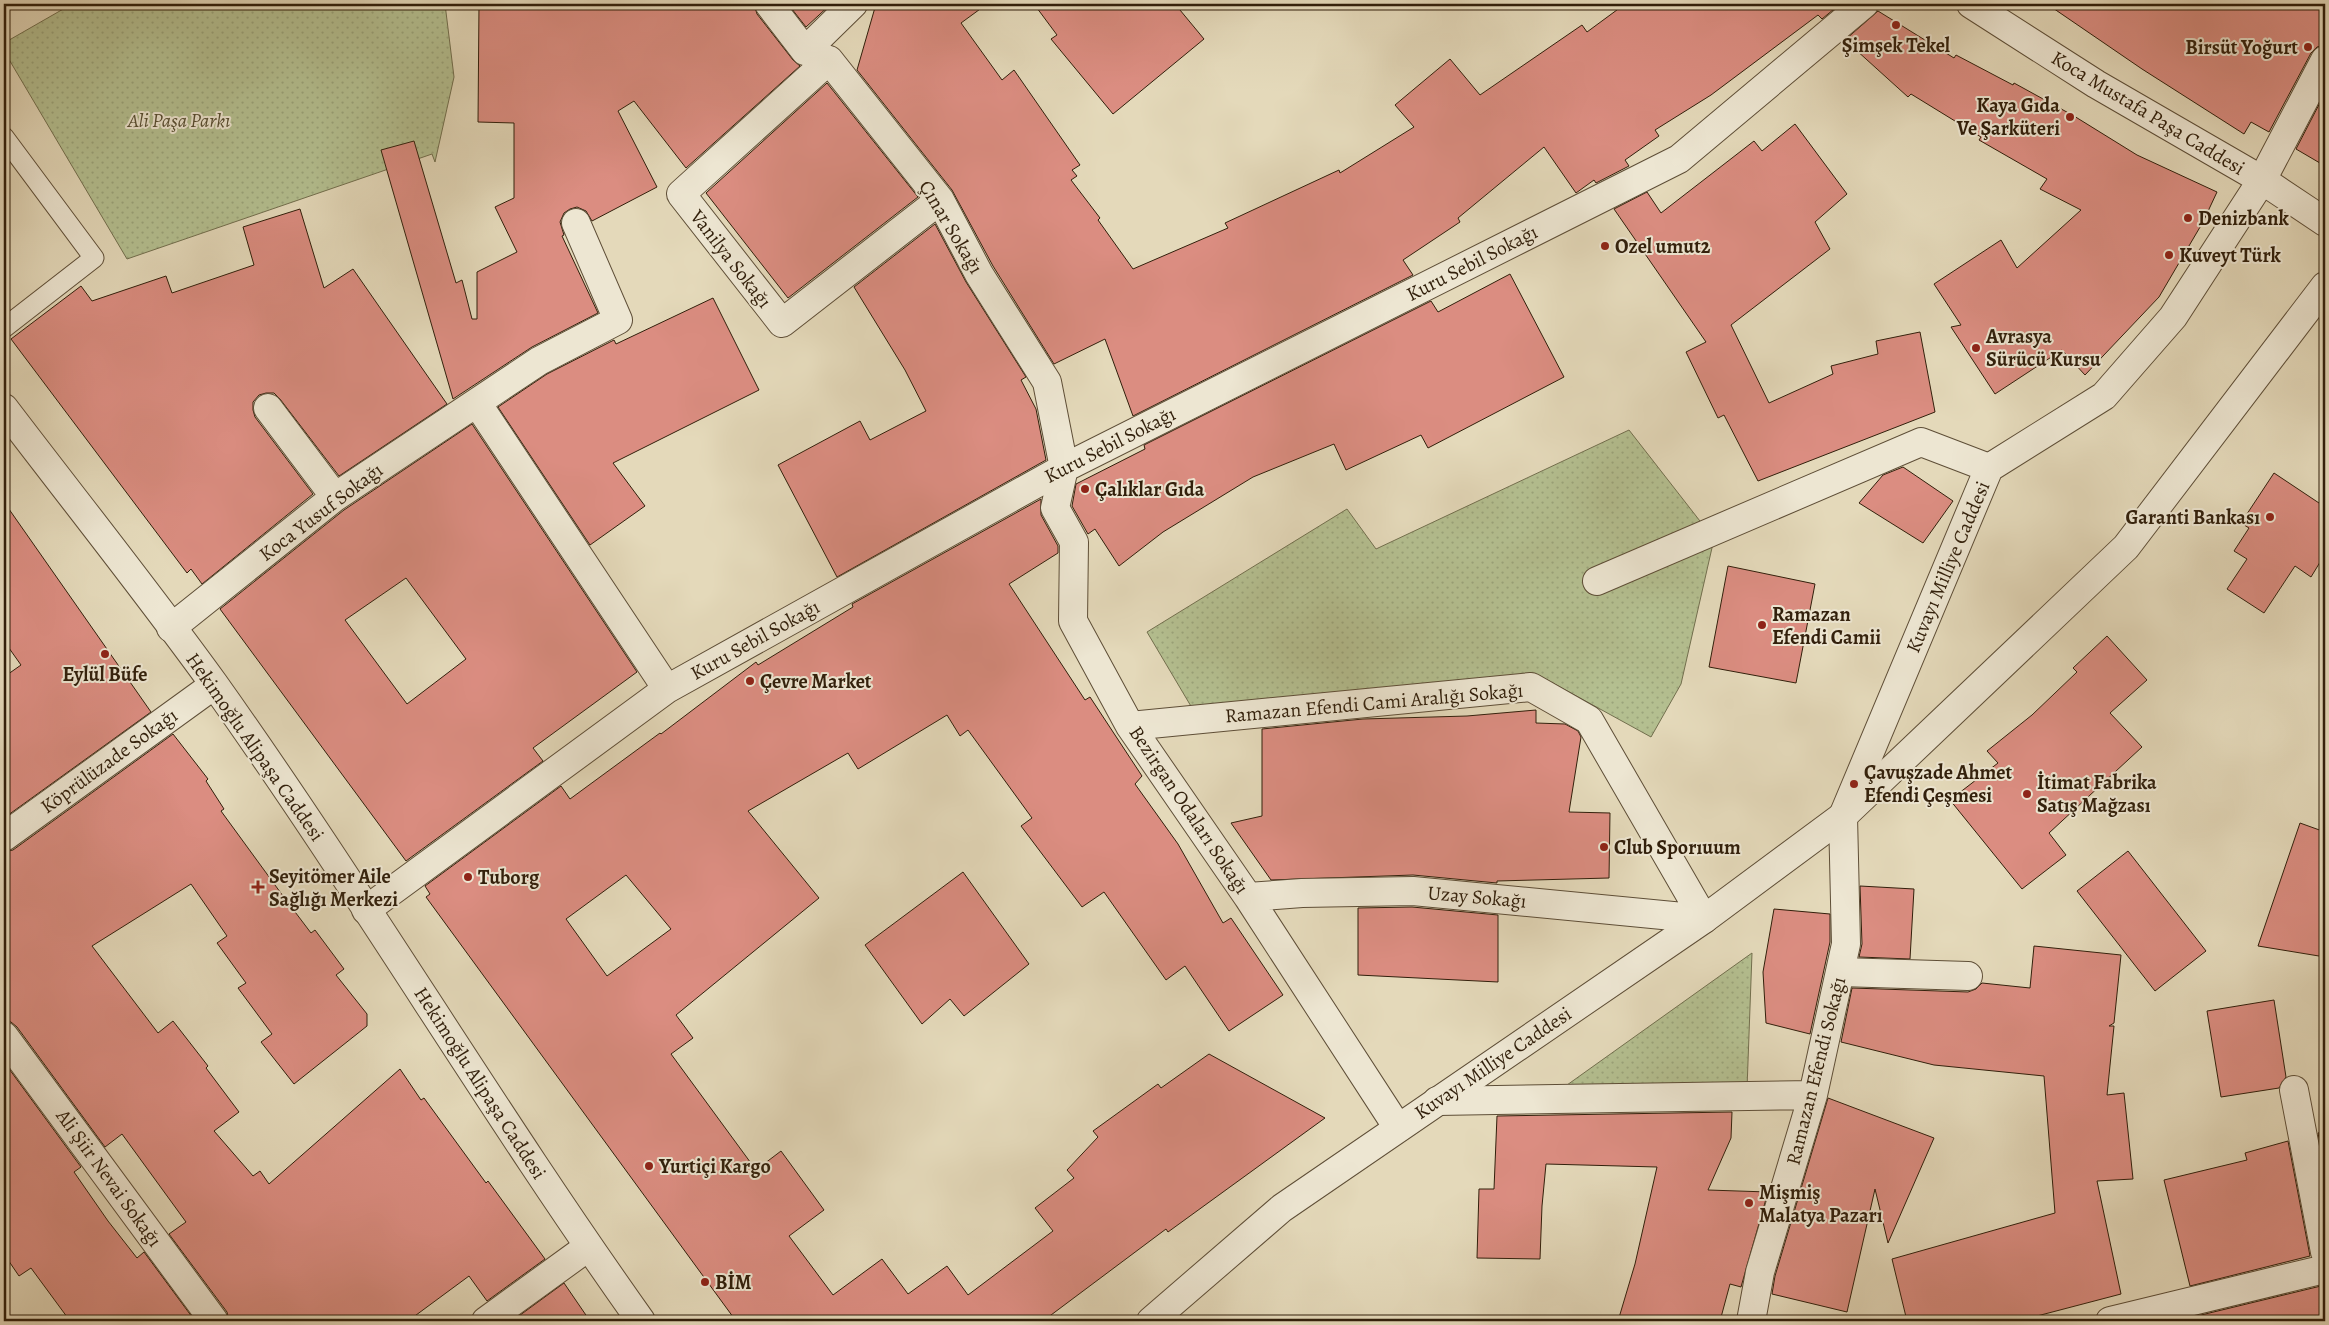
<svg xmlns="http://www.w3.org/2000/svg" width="2329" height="1325" font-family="Alegreya,serif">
  <defs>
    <pattern id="grass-dots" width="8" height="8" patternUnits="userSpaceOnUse" patternTransform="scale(1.25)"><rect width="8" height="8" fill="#b4bf90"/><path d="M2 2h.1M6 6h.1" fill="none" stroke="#9ba47b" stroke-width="1.8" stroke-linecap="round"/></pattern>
  </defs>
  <rect width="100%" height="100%" fill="#e4d9ba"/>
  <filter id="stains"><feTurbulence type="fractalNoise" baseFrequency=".004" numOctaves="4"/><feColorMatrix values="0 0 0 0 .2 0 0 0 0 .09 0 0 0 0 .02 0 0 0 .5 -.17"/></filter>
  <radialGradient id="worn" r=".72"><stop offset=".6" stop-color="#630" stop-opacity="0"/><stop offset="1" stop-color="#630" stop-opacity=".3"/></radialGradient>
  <path fill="url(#grass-dots)" stroke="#726f4e" d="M72 4H445L454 77 435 162 432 154 127 259 4 51V43Z
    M1629 430 1714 539 1681 684 1651 737 1540 676 1195 713 1147 632 1347 509 1376 549Z
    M1752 953 1747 1089 1553 1095Z"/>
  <path fill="#db8d81" stroke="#311f0b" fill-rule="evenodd" d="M479 4H754L757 14 793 60 800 66 686 168 634 101 618 111 657 187 592 221 586 211 577 207 570 209 564 213 560 222 564 235 562 236 598 313 532 347 453 399 381 150 414 141 456 283 462 280 472 319H477V272L517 252 495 207 514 198V123L478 122Z
    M788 4H831L806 27Z
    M876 4H987L961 23 1002 80 1014 70 1080 165 1072 170 1077 176 1071 180 1100 218 1098 220 1133 269 1228 228 1225 223 1339 170 1340 173 1414 127 1395 105 1450 59 1480 95 1582 25 1587 32 1625 4H1840L1822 19 1818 15 1711 95 1655 130 1659 136 1625 160 1629 166 1596 183 1594 180 1576 193 1544 147 1458 218 1460 222 1403 260 1413 275 1133 416 1105 339 1054 364 993 266 952 190 857 70Z
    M1034 4H1175L1204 39 1113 114 1051 39 1057 35Z
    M2047 4H2325V45L2317 47 2311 53 2269 132 2251 122 2244 134 2142 69Z
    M1878 11 1954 58 1956 55 2013 85 2014 83 2074 116 2137 155 2217 192 2203 222 2159 297 2085 375 2062 350 1995 394 1951 327 1961 325 1934 284 2001 240 2017 268 2081 210 2040 189 2047 179 1979 140 1981 137 1911 94 1908 97 1845 40Z
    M827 83 918 197 788 298 706 193Z
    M2325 93V166L2296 149Z
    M1795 124 1847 194 1815 222 1830 249 1731 325 1769 403 1833 374 1831 366 1878 354 1876 341 1920 332 1935 412 1758 481 1724 415 1718 418 1686 352 1706 342 1614 209 1647 192 1661 213 1754 141 1762 151Z
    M300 209 324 288 353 269 447 404 339 476 280 399 274 393H266L259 395 253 402V410L255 417 313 494 202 584 191 569 187 573 11 339 81 286 92 301 166 276 172 293 254 265 243 227Z
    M935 224 966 282 1026 377 1021 380 1036 409 1046 460 837 577 778 465 860 421 870 440 926 411 905 370 854 287Z
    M1510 274 1564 377 1428 448 1421 435 1346 470 1334 444 1253 477 1163 532 1119 566 1095 529 1088 534 1072 506 1076 484 1145 449 1144 445 1431 301 1438 312Z
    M713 298 759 390 613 463 645 506 590 545 498 407 547 374 614 340 616 344Z
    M472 424 637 672 533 748 543 761 406 861 220 609 344 510ZM406 578 466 659 407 704 345 620Z
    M1903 467 1953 501 1923 543 1859 503 1883 475Z
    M2274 473 2325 507V554L2311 577 2295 566 2264 613 2227 589 2247 559 2234 551 2249 528 2241 523Z
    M1041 499V515L1058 546V553L1009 584 1085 700 1090 697 1142 776 1135 784 1178 844 1223 923 1231 918 1283 995 1229 1031 1185 966 1166 980 1104 892 1082 907 1021 826 1032 818 968 730 960 736 947 715 858 769 848 753 748 811 819 898 676 1015 693 1038 671 1054 756 1170 781 1151 824 1210 789 1236 833 1295 882 1259 908 1294 947 1266 968 1295 1053 1231 1035 1208 1074 1178 1067 1170 1098 1137 1093 1131 1158 1084 1161 1088 1209 1054 1325 1118 1168 1232 1166 1229 1043 1321H736L426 897 430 894 425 886 561 786 570 799 660 733 661 734 756 662 758 665 853 607 852 604ZM626 875 671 929 607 976 566 919Z
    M4 502 151 712 4 818V677L21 665 4 641Z
    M1728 566 1815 584 1796 683 1709 667Z
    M2107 636 2147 680 2110 713 2142 747 2049 833 2066 855 2022 889 1950 800 1998 763 1987 751 2032 715 2077 672 2073 668Z
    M1536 710V723L1565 724 1578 731 1581 737 1569 812 1610 813 1609 878 1497 881V883L1413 875 1271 880 1231 823 1262 816V729L1363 719 1467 716Z
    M173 734 208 779 206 781 224 809 221 811 283 896 311 933 315 930 344 969 336 975 367 1014V1026L294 1084 261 1042 272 1034 238 988 246 983 217 943 227 936 191 884 92 946 158 1033 173 1021 208 1066 206 1068 239 1112 214 1131 253 1176 260 1171 269 1184 400 1069 421 1100 424 1098 486 1183 488 1181 545 1259 487 1301 469 1276 408 1321H229L227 1312 169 1234 186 1222 122 1134 105 1147 17 1027 11 1022 4 1021V852L13 850Z
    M2300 823 2325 832V957L2258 946Z
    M2128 851 2206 951 2155 991 2077 891Z
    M963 872 1029 964 964 1016 950 999 922 1024 865 945Z
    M1860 886 1914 889 1910 959 1859 957 1862 944Z
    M1412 907 1498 915V982L1358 975V908Z
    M1774 909 1830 914V942L1810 1034 1766 1023 1763 972Z
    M2034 946 2121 955 2114 1023 2109 1026H2114L2107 1095 2124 1093 2133 1179 2097 1181 2121 1294 2018 1321H1907L1892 1259 2055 1213 2044 1076 1934 1065 1841 1042 1852 988 1968 992 1976 989 1982 983 2030 988Z
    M2274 1000 2286 1077 2279 1088 2221 1097 2207 1011Z
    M4 1062 81 1167 74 1172 108 1221 137 1258 144 1252 195 1321H70L31 1268 19 1276 4 1254Z
    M1828 1098 1934 1138 1888 1243 1875 1189 1847 1312 1772 1294 1775 1276Z
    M1732 1112 1731 1138 1708 1190 1768 1192 1741 1287 1730 1284 1720 1321H1618L1635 1264 1657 1167 1546 1164 1542 1206 1540 1259 1477 1258 1479 1189H1494L1497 1116Z
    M2325 1131V1170L2318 1133Z
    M2288 1141 2310 1256 2190 1286 2164 1180 2247 1160 2245 1153Z
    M564 1283 590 1321H512Z
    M2325 1285V1321H2198L2197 1316Z"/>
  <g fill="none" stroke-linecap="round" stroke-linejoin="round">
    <g stroke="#5e4e37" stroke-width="21">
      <path id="service" d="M4 137 94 258 4 328"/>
    </g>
    <g stroke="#5e4e37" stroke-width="30">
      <path id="pedestrian" d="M1841 972 1968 976"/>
    </g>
    <g stroke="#5e4e37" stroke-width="30">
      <path id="minor" d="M769 4 805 51
        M853 4 805 51 829 60 940 200 979 274 1047 382 1064 468 1055 508 1074 542 1073 621 1130 726 1248 897 1398 1128
        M829 60 681 194 782 323 940 200
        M477 403 667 689
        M268 408 335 497
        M1597 581 1921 442 1989 468
        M171 628 335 497 539 361 618 320 576 223
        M1130 726 1531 687 1589 720 1704 919
        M4 837 214 685
        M1248 897 1302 893 1413 891 1704 919
        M366 910 667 689 1064 468 1679 159 1864 4
        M4 1036 214 1321
        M2294 1090 2325 1252
        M1437 1101 1813 1095
        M486 1321 588 1247
        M1751 1321 1760 1272 1813 1095 1846 944 1843 816 1989 468 2104 396 2173 317 2262 180 2325 60
        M2110 1321 2325 1269"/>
    </g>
    <g stroke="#5e4e37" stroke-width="30">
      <path id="tertiary" d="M1971 4 2096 84 2262 180 2325 222
        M4 408C74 500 146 590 214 684 362 892 493 1113 641 1321
        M1151 1321 1282 1208 1704 919 1843 816 2126 547 2325 286"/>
    </g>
    <use href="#service" stroke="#ede6d2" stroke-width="19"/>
    <use href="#pedestrian" stroke="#ede6d2" stroke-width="28"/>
    <use href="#minor" stroke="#ede6d2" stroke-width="28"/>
    <use href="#tertiary" stroke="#ede6d2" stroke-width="28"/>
  </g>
  <g fill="#8f2418" stroke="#ede6d2" stroke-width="2">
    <circle cx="1896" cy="25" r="5"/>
    <circle cx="2308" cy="47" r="5"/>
    <circle cx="2070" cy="117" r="5"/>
    <circle cx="2188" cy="218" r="5"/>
    <circle cx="1605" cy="246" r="5"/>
    <circle cx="2169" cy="255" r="5"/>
    <circle cx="1976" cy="348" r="5"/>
    <circle cx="1085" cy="489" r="5"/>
    <circle cx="2270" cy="517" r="5"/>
    <circle cx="1762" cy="625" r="5"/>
    <circle cx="105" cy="654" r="5"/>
    <circle cx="750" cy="681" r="5"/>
    <circle cx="1854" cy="784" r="5"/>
    <circle cx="2027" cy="794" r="5"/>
    <circle cx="1604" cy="847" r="5"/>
    <circle cx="468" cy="877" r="5"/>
    <path d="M255.5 879.5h5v5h5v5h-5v5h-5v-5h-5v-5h5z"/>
    <circle cx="649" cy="1166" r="5"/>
    <circle cx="1749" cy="1203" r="5"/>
    <circle cx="705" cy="1282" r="5"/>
  </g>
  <g text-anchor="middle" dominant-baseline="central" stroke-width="4" stroke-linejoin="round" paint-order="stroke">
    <g font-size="20" font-weight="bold" fill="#311f0b" stroke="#ede6d2" text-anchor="start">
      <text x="1896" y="45" text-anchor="middle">Şimşek Tekel</text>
      <text x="2298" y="47" text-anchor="end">Birsüt Yoğurt</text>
      <text x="2060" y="105" text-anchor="end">Kaya Gıda<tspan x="2060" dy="23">Ve Şarküteri</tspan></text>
      <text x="2198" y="218">Denizbank</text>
      <text x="1615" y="246">Ozel umut2</text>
      <text x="2179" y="255">Kuveyt Türk</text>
      <text x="1986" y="336">Avrasya<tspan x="1986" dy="23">Sürücü Kursu</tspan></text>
      <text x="1095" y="489">Çalıklar Gıda</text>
      <text x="2260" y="517" text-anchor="end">Garanti Bankası</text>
      <text x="1772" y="614">Ramazan<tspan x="1772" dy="23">Efendi Camii</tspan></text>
      <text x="105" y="674" text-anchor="middle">Eylül Büfe</text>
      <text x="760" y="681">Çevre Market</text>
      <text x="1864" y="772">Çavuşzade Ahmet<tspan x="1864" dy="23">Efendi Çeşmesi</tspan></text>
      <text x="2037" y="782">İtimat Fabrika<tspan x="2037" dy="23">Satış Mağzası</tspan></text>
      <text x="1614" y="847">Club Sporıuum</text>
      <text x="269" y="876">Seyitömer Aile<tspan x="269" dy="23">Sağlığı Merkezi</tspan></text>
      <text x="478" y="877">Tuborg</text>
      <text x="659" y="1166">Yurtiçi Kargo</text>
      <text x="1759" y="1192">Mişmiş<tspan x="1759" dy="23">Malatya Pazarı</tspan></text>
      <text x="715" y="1282">BİM</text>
    </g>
    <g font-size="20" fill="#311f0b" stroke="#ede6d2">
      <text transform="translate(2148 113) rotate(31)">Koca Mustafa Paşa Caddesi</text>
      <text transform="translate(951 227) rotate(59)">Çınar Sokağı</text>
      <text transform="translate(731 259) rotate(52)">Vanilya Sokağı</text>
      <text transform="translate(1472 263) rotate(-27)">Kuru Sebil Sokağı</text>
      <text transform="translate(1110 445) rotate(-27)">Kuru Sebil Sokağı</text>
      <text transform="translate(321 512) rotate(-37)">Koca Yusuf Sokağı</text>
      <text transform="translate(1948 567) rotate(-67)">Kuvayı Milliye Caddesi</text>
      <text transform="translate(755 640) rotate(-29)">Kuru Sebil Sokağı</text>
      <text transform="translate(1374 703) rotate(-5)">Ramazan Efendi Cami Aralığı Sokağı</text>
      <text transform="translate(255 747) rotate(55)">Hekimoğlu Alipaşa Caddesi</text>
      <text transform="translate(109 761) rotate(-36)">Köprülüzade Sokağı</text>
      <text transform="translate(1189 810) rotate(56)">Bezirgan Odaları Sokağı</text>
      <text transform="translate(1477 897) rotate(5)">Uzay Sokağı</text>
      <text transform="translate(1493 1063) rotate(-34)">Kuvayı Milliye Caddesi</text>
      <text transform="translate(1816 1071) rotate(-76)">Ramazan Efendi Sokağı</text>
      <text transform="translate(480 1083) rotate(57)">Hekimoğlu Alipaşa Caddesi</text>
      <text transform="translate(109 1178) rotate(54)">Ali Şiir Nevai Sokağı</text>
    </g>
    <g font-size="20" font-style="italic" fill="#584f33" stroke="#ede6d2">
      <text x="179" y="120">Ali Paşa Parkı</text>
    </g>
  </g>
  <rect width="2329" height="1325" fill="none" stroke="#e4d9ba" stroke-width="20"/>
  <rect x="5" y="5" width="2319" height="1315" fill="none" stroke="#311f0b" stroke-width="2.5"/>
  <rect x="10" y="10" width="2309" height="1305" fill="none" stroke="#311f0b"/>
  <rect width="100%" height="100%" filter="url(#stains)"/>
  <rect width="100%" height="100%" fill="url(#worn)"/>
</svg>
